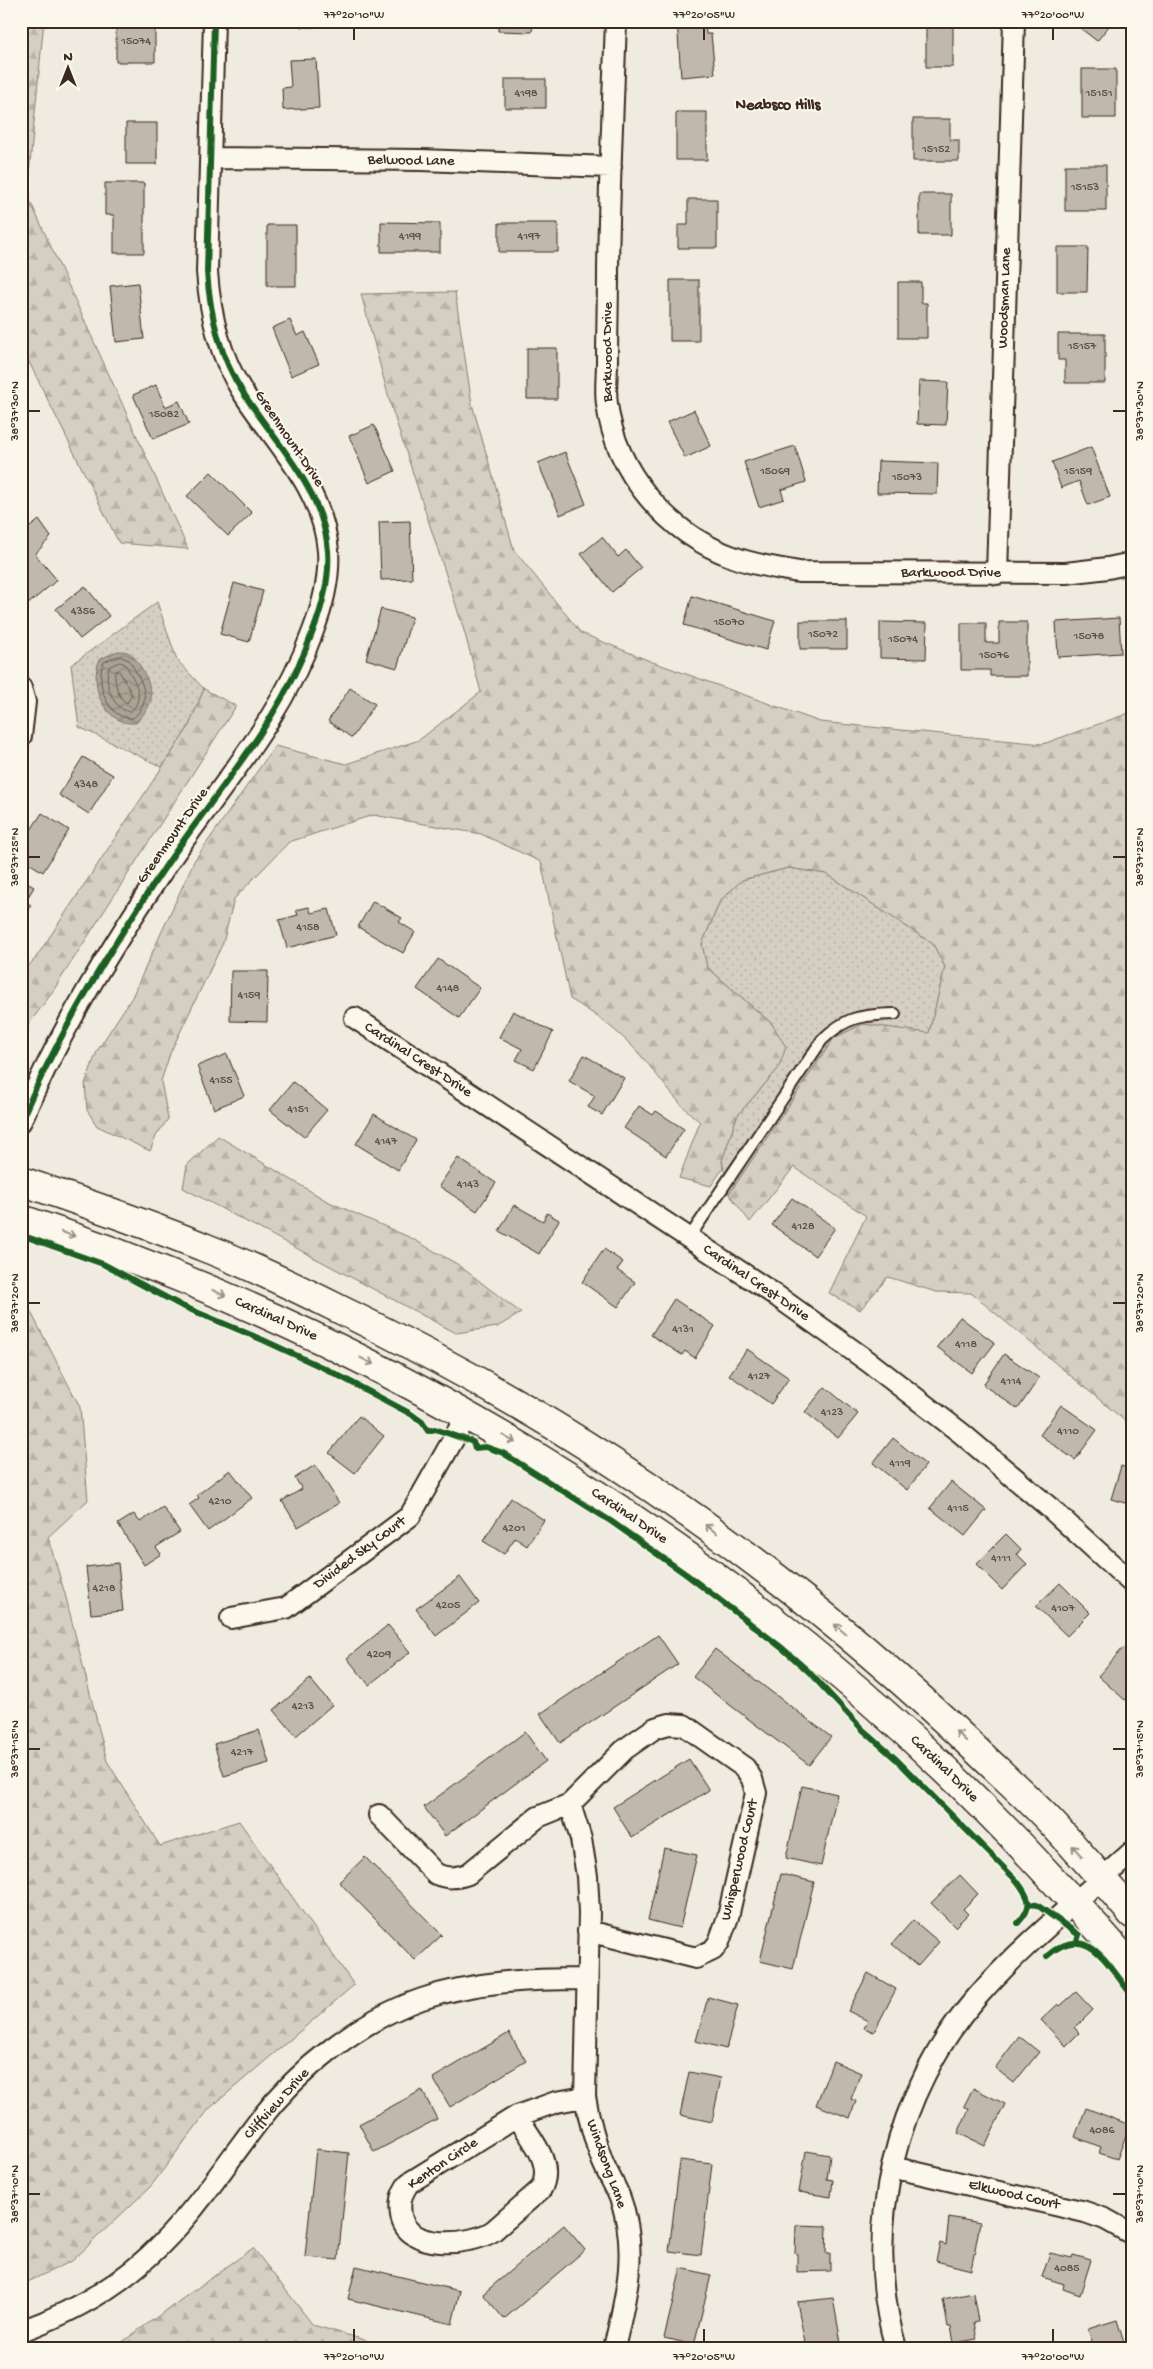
<svg xmlns="http://www.w3.org/2000/svg" width="1153" height="2369" font-family="'Gochi Hand',sans-serif">
  <defs>
    <pattern id="grass-dots" width="8" height="8" patternUnits="userSpaceOnUse" patternTransform="scale(1.25)"><rect width="8" height="8" fill="#d5cec3"/><path d="M2 2h.1M6 6h.1" fill="none" stroke="#b8b1a7" stroke-width="1.8" stroke-linecap="round"/></pattern>
    <pattern id="forest-firs" width="22" height="20" patternUnits="userSpaceOnUse" patternTransform="scale(1.25)"><rect width="22" height="20" fill="#d5cec3"/><path d="M5 1l3.5 6h-7zM16 11l3.5 6h-7z" fill="#b8b1a7"/></pattern>
    <pattern id="water-waves" width="16" height="10" patternUnits="userSpaceOnUse" patternTransform="scale(1.25)"><rect width="16" height="10" fill="#aca397"/><path d="M0 5q4-4 8 0t8 0" fill="none" stroke="#8d857b"/></pattern>
  </defs>
  <rect width="100%" height="100%" fill="#f0ebe0"/>
  <filter id="ink" filterUnits="userSpaceOnUse"><feTurbulence type="fractalNoise" baseFrequency=".02" numOctaves="2"/><feDisplacementMap in="SourceGraphic" scale="10" xChannelSelector="R" yChannelSelector="G"/><feConvolveMatrix kernelMatrix="1 2 1 2 8 2 1 2 1" color-interpolation-filters="sRGB"/></filter>
  <g filter="url(#ink)">
    <path fill="url(#grass-dots)" stroke="#887c70" d="M157 602 177 660 204 689 188 728 162 767 79 727 71 665Z
      M788 868 827 874 933 944 945 967 929 1034 863 1024 834 1038 729 1194 722 1161 737 1116 778 1069 772 1024 707 967 702 944 720 901 742 880Z"/>
    <path fill="url(#forest-firs)" stroke="#887c70" d="M21 21H44L27 194 188 549 119 543 21 346Z
      M455 292 472 404 514 550 581 633 650 661 820 722 1043 744 1132 712V1410L1124 1420 971 1293 936 1292 888 1277 860 1310 829 1293 866 1216 794 1167 750 1222 729 1194 834 1038 863 1024 929 1033 945 967 933 944 827 874 788 868 742 880 720 901 702 944 707 967 772 1024 786 1047 778 1069 737 1116 722 1161 723 1168 711 1186 679 1178 700 1122C671 1099 656 1070 631 1045 613 1027 592 1012 570 999L541 862 481 834 373 815 289 842 234 899 223 943 171 1051 161 1081 168 1119 156 1136 150 1151 97 1126 87 1110 85 1084 97 1051 132 997 194 861 275 746 346 764 419 740 481 692 463 627 391 406 361 294Z
      M204 689 236 706 49 997 21 1034V973L35 959 188 728Z
      M218 1136 327 1201 411 1238 457 1264 521 1313 497 1327 456 1333 183 1188 187 1165Z
      M21 1293 80 1407 88 1500 48 1537 65 1594 107 1761 160 1846 239 1821 354 1985 209 2109 151 2186 72 2261 21 2285Z
      M253 2248 313 2325 392 2348H105L118 2345Z"/>
    <path fill="url(#water-waves)" stroke="#7f7367" d="M118 651C124 651 128 651 133 656 141 665 153 687 151 700 149 708 142 717 136 723 104 726 88 684 100 659Z"/>
    <g fill="none" stroke-linecap="round" stroke-linejoin="round">
      <path stroke="#685a4e" stroke-width="1" d="M119 656 129 660C141 680 155 700 133 718 108 721 94 681 104 662Z
        M120 662 125 664C134 680 147 697 130 712 113 710 103 682 109 667Z
        M119 671 132 694 127 703C118 699 114 682 115 672Z"/>
    </g>
    <path fill="#c0b8ad" stroke="#3b2a1e" d="M116 21H155V62H116Z
      M301 21H315V27H301Z
      M498 21H533L532 32 498 31Z
      M677 21H705L706 34H711L715 74 681 77Z
      M926 21H953V67H926Z
      M1071 21H1113L1097 41Z
      M316 59 319 108 283 110 282 88 291 87 289 60Z
      M1082 69H1116V118H1082Z
      M505 79H546V108H505Z
      M676 112H707V160H676Z
      M913 119H950V140H959V161H913Z
      M126 123H157V164H126Z
      M1065 165H1106V211H1065Z
      M105 183H144V253H114V215H105Z
      M919 194H951V235H919Z
      M688 199H717V248H678V225H688Z
      M381 222 440 223V252H381Z
      M499 223H558V252H499Z
      M267 225H296V286H267Z
      M1057 247H1088L1087 292H1057Z
      M670 280H699V341H670Z
      M898 282H921V303H927V338H898Z
      M138 283 144 339 116 342 110 286Z
      M290 320 297 336 305 332 319 364 291 376 272 328Z
      M1058 334H1105V383H1065V360H1058Z
      M527 348H557V399H527Z
      M919 381 948 382 946 425 917 424Z
      M156 385 165 407 179 401 189 424 153 439 133 395Z
      M694 410 711 446 685 458 667 422Z
      M374 425 395 471 369 483 349 436Z
      M795 446 806 482 781 490 784 499 759 507 744 462Z
      M1091 447 1110 497 1088 505 1079 481 1061 488 1052 462Z
      M565 452 586 504 560 515 538 463Z
      M878 461 938 463 937 494 877 493Z
      M211 472 252 513 228 536 187 496Z
      M39 520 51 537 35 554 57 580 27 605 21 598V534Z
      M410 521 412 579 381 580 379 522Z
      M602 537 618 557 626 550 641 568 612 592 581 554Z
      M234 583 263 591 249 642 220 634Z
      M85 586 109 616 80 639 56 609Z
      M692 596 775 621 766 650 684 625Z
      M381 609 412 617 397 668 366 659Z
      M1119 618 1121 653 1058 657 1056 622Z
      M800 621H847V649H800Z
      M880 622 927 623 926 659 880 658Z
      M999 622H1027V676H990V670H961V623H986V643H999Z
      M350 688 375 704 352 738 328 721Z
      M83 757 113 775 89 814 59 795Z
      M42 813 69 830 43 872 21 858V845Z
      M21 880 34 887 25 902 31 905 22 920Z
      M373 901 402 918 399 922 415 932 403 953 358 927Z
      M309 907 311 913 329 909 336 935 287 948 279 920 298 915 296 910Z
      M438 959 480 988 459 1018 417 989Z
      M231 971H268L267 1022 230 1021Z
      M513 1011 553 1032 534 1069 516 1060 522 1049 499 1037Z
      M227 1054 244 1096 214 1109 197 1066Z
      M584 1055 624 1078 602 1115 588 1107 595 1096 569 1081Z
      M293 1082 327 1110 304 1137 270 1110Z
      M639 1106 653 1115 656 1111 684 1129 666 1156 624 1128Z
      M374 1114 416 1140 398 1170 356 1144Z
      M458 1158 496 1183 477 1211 439 1186Z
      M792 1198 835 1228 815 1256 772 1225Z
      M514 1205 543 1221 547 1213 559 1220 539 1254 499 1231Z
      M604 1249 623 1262 617 1270 635 1282 618 1307 582 1282Z
      M674 1299 715 1326 695 1358 685 1351 682 1355 651 1335Z
      M960 1317 995 1343 972 1373 937 1347Z
      M747 1349 789 1378 771 1404 729 1375Z
      M1004 1354 1039 1378 1018 1409 983 1385Z
      M825 1387 858 1414 838 1438 805 1412Z
      M1061 1405 1097 1430 1075 1460 1040 1435Z
      M359 1416 384 1436 355 1473 329 1453Z
      M893 1438 926 1465 907 1490 873 1463Z
      M315 1465 339 1503 298 1527 282 1501 302 1489 295 1478Z
      M1121 1466 1132 1470V1505L1111 1499Z
      M230 1470 252 1498 208 1531 189 1505 199 1498 197 1495Z
      M951 1482 986 1510 965 1536 930 1508Z
      M511 1498 544 1520 527 1546 515 1538 504 1554 483 1541Z
      M163 1507 180 1532 156 1547 161 1554 144 1565 118 1524 134 1514 140 1522Z
      M1006 1534 1021 1549 1017 1554 1027 1564 1002 1590 976 1564Z
      M118 1563 123 1611 91 1614 86 1567Z
      M460 1577 479 1603 436 1636 416 1609Z
      M1060 1583 1090 1613 1067 1636 1036 1606Z
      M388 1625 410 1652 369 1685 347 1658Z
      M658 1635 678 1664 560 1743 540 1714Z
      M1124 1647 1132 1654V1692L1125 1700 1098 1676Z
      M715 1649 831 1737 809 1765 693 1677Z
      M310 1679 332 1705 296 1736 274 1710Z
      M259 1730 269 1763 224 1776 214 1744Z
      M525 1732 546 1761 445 1836 424 1807Z
      M689 1759 709 1790 632 1838 613 1807Z
      M802 1786 837 1794 821 1866 786 1858Z
      M664 1848 697 1855 680 1928 648 1920Z
      M365 1857 442 1935 415 1960 339 1882Z
      M781 1874 814 1882 793 1969 760 1961Z
      M960 1875 978 1894 963 1909 968 1914 955 1927 931 1903Z
      M913 1920 939 1942 918 1966 892 1944Z
      M868 1973 896 1989 874 2032 864 2028 868 2021 848 2011Z
      M1076 1992 1093 2010 1075 2028 1079 2033 1066 2046 1041 2020 1058 2004 1060 2006Z
      M708 1997 738 2005 726 2049 696 2041Z
      M509 2033 526 2061 450 2107 433 2078Z
      M1019 2036 1039 2052 1014 2083 995 2068Z
      M833 2061 861 2073 851 2099 856 2101 850 2118 816 2105Z
      M689 2072 721 2078 712 2122 680 2115Z
      M973 2088 1005 2104 985 2146 958 2133 969 2109 964 2106Z
      M422 2090 437 2119 374 2152 359 2124Z
      M1086 2108 1130 2125 1117 2159 1099 2153 1101 2147 1075 2137Z
      M316 2149 349 2153 338 2260 305 2257Z
      M806 2151 830 2155 827 2179 833 2180 831 2197 799 2192Z
      M680 2160 712 2164 701 2255 669 2251Z
      M949 2217 980 2223 971 2270 936 2261 940 2243 946 2245Z
      M564 2225 585 2250 504 2319 483 2294Z
      M796 2225 827 2226 826 2253H830V2271L797 2272V2254L795 2253Z
      M1050 2253 1072 2258 1073 2255 1091 2260 1080 2295 1063 2289 1064 2284 1042 2277Z
      M356 2266 460 2291 452 2324 348 2299Z
      M681 2268 711 2275 694 2345 664 2338Z
      M973 2293 978 2321 974 2322 977 2339 954 2343 951 2327H948L943 2299Z
      M833 2298 841 2343 806 2348 797 2302Z
      M1117 2320 1125 2346 1131 2344 1132 2348H1094L1088 2329Z"/>
    <g fill="none" stroke-linecap="round" stroke-linejoin="round">
      <g stroke="#3b2a1e" stroke-width="14">
        <path id="lane" d="M689 1238 822 1040C846 1016 863 1015 895 1014"/>
      </g>
      <g stroke="#3b2a1e" stroke-width="24">
        <path id="street" d="M616 21C613 105 609 188 608 271 608 301 607 332 607 362 607 375 605 390 607 404 616 473 667 533 733 557 754 565 776 568 799 572L1066 573 1108 568 1132 563
          M211 158 421 160 611 167
          M997 574 1014 21
          M21 688 25 702 21 736
          M355 1018 774 1294 869 1362 961 1433 1050 1508 1132 1583
          M21 1121C60 1030 112 946 167 864 220 786 280 722 313 631 323 605 330 579 328 551 323 487 275 443 242 391 219 355 210 314 207 272L214 21
          M231 1618 286 1608 410 1516 467 1415
          M570 1804 581 1839 587 1876 589 1912 585 2097C589 2119 594 2139 602 2160 607 2173 615 2185 620 2198 639 2248 626 2298 614 2348
          M379 1815 436 1874C448 1879 456 1878 468 1874L538 1817 570 1804 625 1749 655 1728 669 1724 684 1725 745 1768 752 1779 756 1793 728 1917 719 1942 713 1950 696 1958 588 1931
          M517 2116C530 2138 555 2163 541 2189L493 2231C470 2246 406 2251 401 2215 399 2202 401 2194 409 2183L517 2116 556 2102 585 2097
          M892 2167 1085 2212 1105 2219 1132 2234
          M21 2331C68 2314 111 2291 148 2257 191 2218 223 2168 258 2122 299 2069 358 2021 422 1999 476 1981 531 1979 587 1979
          M896 2348C861 2228 896 2090 977 1997 1023 1944 1080 1899 1132 1852"/>
      </g>
      <g stroke="#3b2a1e" stroke-width="31">
        <path id="secondary" d="M21 1181C83 1202 145 1223 206 1248 252 1266 297 1288 341 1310 573 1422 787 1569 973 1747 999 1772 1026 1796 1051 1822 1079 1852 1106 1883 1132 1914
          M21 1219C408 1347 763 1567 1041 1867 1072 1900 1103 1933 1132 1968"/>
      </g>
      <use href="#lane" stroke="#fbf7ec" stroke-width="10"/>
      <use href="#street" stroke="#fbf7ec" stroke-width="20"/>
      <use href="#secondary" stroke="#fbf7ec" stroke-width="28"/>
      <g stroke="#fbf7ec" stroke-width="9">
        <path id="cycleway" d="M21 1121C60 1030 112 946 167 864 220 786 280 722 313 631 323 605 330 579 328 551 323 487 275 443 242 391 219 355 210 314 207 272L214 21
          M21 1235 103 1264 182 1306 263 1340 328 1370 411 1414 422 1422 428 1431 435 1429 473 1442 475 1448 486 1447 503 1453 612 1522 687 1575 782 1648 808 1671 862 1729 897 1760 1017 1881C1030 1898 1034 1906 1018 1923
          M1029 1904 1037 1905 1079 1935 1077 1941
          M1047 1956C1088 1920 1107 1965 1132 1995"/>
      </g>
      <use href="#cycleway" stroke="#1b5e20" stroke-width="6"/>
    </g>
    <defs><path id="oneway-shaft" d="M-6 0H5M1.5-3L5.5 0L1.5 3" fill="none" stroke-width="1.6" stroke-linecap="round" stroke-linejoin="round" transform="scale(1.25)"/></defs>
    <g stroke="#9b9085">
      <use href="#oneway-shaft" transform="translate(68 1234) rotate(18)"/>
      <use href="#oneway-shaft" transform="translate(219 1293) rotate(24)"/>
      <use href="#oneway-shaft" transform="translate(367 1361) rotate(27)"/>
      <use href="#oneway-shaft" transform="translate(509 1439) rotate(31)"/>
      <use href="#oneway-shaft" transform="translate(711 1529) rotate(-144)"/>
      <use href="#oneway-shaft" transform="translate(840 1629) rotate(-139)"/>
      <use href="#oneway-shaft" transform="translate(961 1736) rotate(-136)"/>
      <use href="#oneway-shaft" transform="translate(1077 1851) rotate(-132)"/>
    </g>
  </g>
  <path fill="none" stroke="#3b2a1e" stroke-width="2" d="M354 28V40M704 28V40M1053 28V40M28 411H40M1113 411H1126M28 857H40M1113 857H1126M28 1303H40M1113 1303H1126M28 1749H40M1113 1749H1126M28 2194H40M1113 2194H1126M354 2329V2342M704 2329V2342M1053 2329V2342"/>
  <g text-anchor="middle" dominant-baseline="central" stroke-width="4" stroke-linejoin="round" paint-order="stroke">
    <g font-size="12" fill="#5c4e42">
      <text x="136" y="42">15074</text>
      <text x="526" y="94">4198</text>
      <text x="1099" y="94">15151</text>
      <text x="936" y="150">15152</text>
      <text x="1085" y="188">15153</text>
      <text x="410" y="237">4199</text>
      <text x="529" y="237">4197</text>
      <text x="1082" y="347">15157</text>
      <text x="164" y="415">15082</text>
      <text x="775" y="472">15069</text>
      <text x="1078" y="472">15159</text>
      <text x="907" y="478">15073</text>
      <text x="83" y="612">4356</text>
      <text x="729" y="623">15070</text>
      <text x="823" y="635">15072</text>
      <text x="1089" y="637">15078</text>
      <text x="903" y="640">15074</text>
      <text x="994" y="656">15076</text>
      <text x="86" y="785">4348</text>
      <text x="308" y="928">4158</text>
      <text x="448" y="989">4148</text>
      <text x="249" y="996">4159</text>
      <text x="221" y="1081">4155</text>
      <text x="298" y="1110">4151</text>
      <text x="386" y="1142">4147</text>
      <text x="468" y="1185">4143</text>
      <text x="803" y="1227">4128</text>
      <text x="683" y="1330">4131</text>
      <text x="966" y="1345">4118</text>
      <text x="759" y="1377">4127</text>
      <text x="1011" y="1382">4114</text>
      <text x="832" y="1413">4123</text>
      <text x="1068" y="1432">4110</text>
      <text x="900" y="1464">4119</text>
      <text x="220" y="1502">4210</text>
      <text x="958" y="1509">4115</text>
      <text x="514" y="1529">4201</text>
      <text x="1001" y="1559">4111</text>
      <text x="104" y="1589">4218</text>
      <text x="448" y="1606">4205</text>
      <text x="1063" y="1609">4107</text>
      <text x="379" y="1655">4209</text>
      <text x="303" y="1707">4213</text>
      <text x="242" y="1753">4217</text>
      <text x="1102" y="2131">4086</text>
      <text x="1067" y="2269">4085</text>
    </g>
    <g font-size="15" fill="#3b2a1e" stroke="#fbf7ec">
      <text transform="translate(411 161) rotate(1)">Belwood Lane</text>
      <text transform="translate(1005 298) rotate(-88)">Woodsman Lane</text>
      <text transform="translate(608 352) rotate(-90)">Barkwood Drive</text>
      <text transform="translate(289 439) rotate(56)">Greenmount Drive</text>
      <text x="951" y="573">Barkwood Drive</text>
      <text transform="translate(173 836) rotate(-55)">Greenmount Drive</text>
      <text transform="translate(418 1060) rotate(33)">Cardinal Crest Drive</text>
      <text transform="translate(756 1283) rotate(34)">Cardinal Crest Drive</text>
      <text transform="translate(276 1319) rotate(24)">Cardinal Drive</text>
      <text transform="translate(629 1516) rotate(34)">Cardinal Drive</text>
      <text transform="translate(360 1553) rotate(-37)">Divided Sky Court</text>
      <text transform="translate(944 1769) rotate(44)">Cardinal Drive</text>
      <text transform="translate(740 1860) rotate(-77)">Whisperwood Court</text>
      <text transform="translate(277 2104) rotate(-48)">Cliffview Drive</text>
      <text transform="translate(443 2164) rotate(-34)">Kenton Circle</text>
      <text transform="translate(606 2164) rotate(70)">Windsong Lane</text>
      <text transform="translate(1014 2195) rotate(13)">Elkwood Court</text>
    </g>
    <g font-size="16" font-weight="bold" fill="#3b2a1e" stroke="#fbf7ec">
      <text x="778" y="106">Neabsco Hills</text>
    </g>
  </g>
  <rect width="1153" height="2369" fill="none" stroke="#fbf7ec" stroke-width="55"/>
  <g transform="translate(68 68)" stroke="#fbf7ec" stroke-width="4" paint-order="stroke">
  <path d="M0-4L9 19L0 12L-9 19Z" fill="#3b2a1e"/>
  <text y="-8" font-size="14" font-weight="bold" text-anchor="middle" fill="#3b2a1e">N</text>
  </g>
  <rect x="28" y="28" width="1098" height="2314" fill="none" stroke="#3b2a1e" stroke-width="2"/>
  <g font-size="12" text-anchor="middle" fill="#3b2a1e">
    <text x="354" y="18">77°20'10"W</text>
    <text x="704" y="18">77°20'05"W</text>
    <text x="1053" y="18">77°20'00"W</text>
    <text transform="translate(14 411) rotate(-90)" y="4">38°37'30"N</text>
    <text transform="translate(1139 411) rotate(-90)" y="4">38°37'30"N</text>
    <text transform="translate(14 857) rotate(-90)" y="4">38°37'25"N</text>
    <text transform="translate(1139 857) rotate(-90)" y="4">38°37'25"N</text>
    <text transform="translate(14 1303) rotate(-90)" y="4">38°37'20"N</text>
    <text transform="translate(1139 1303) rotate(-90)" y="4">38°37'20"N</text>
    <text transform="translate(14 1749) rotate(-90)" y="4">38°37'15"N</text>
    <text transform="translate(1139 1749) rotate(-90)" y="4">38°37'15"N</text>
    <text transform="translate(14 2194) rotate(-90)" y="4">38°37'10"N</text>
    <text transform="translate(1139 2194) rotate(-90)" y="4">38°37'10"N</text>
    <text x="354" y="2360">77°20'10"W</text>
    <text x="704" y="2360">77°20'05"W</text>
    <text x="1053" y="2360">77°20'00"W</text>
  </g>
</svg>
